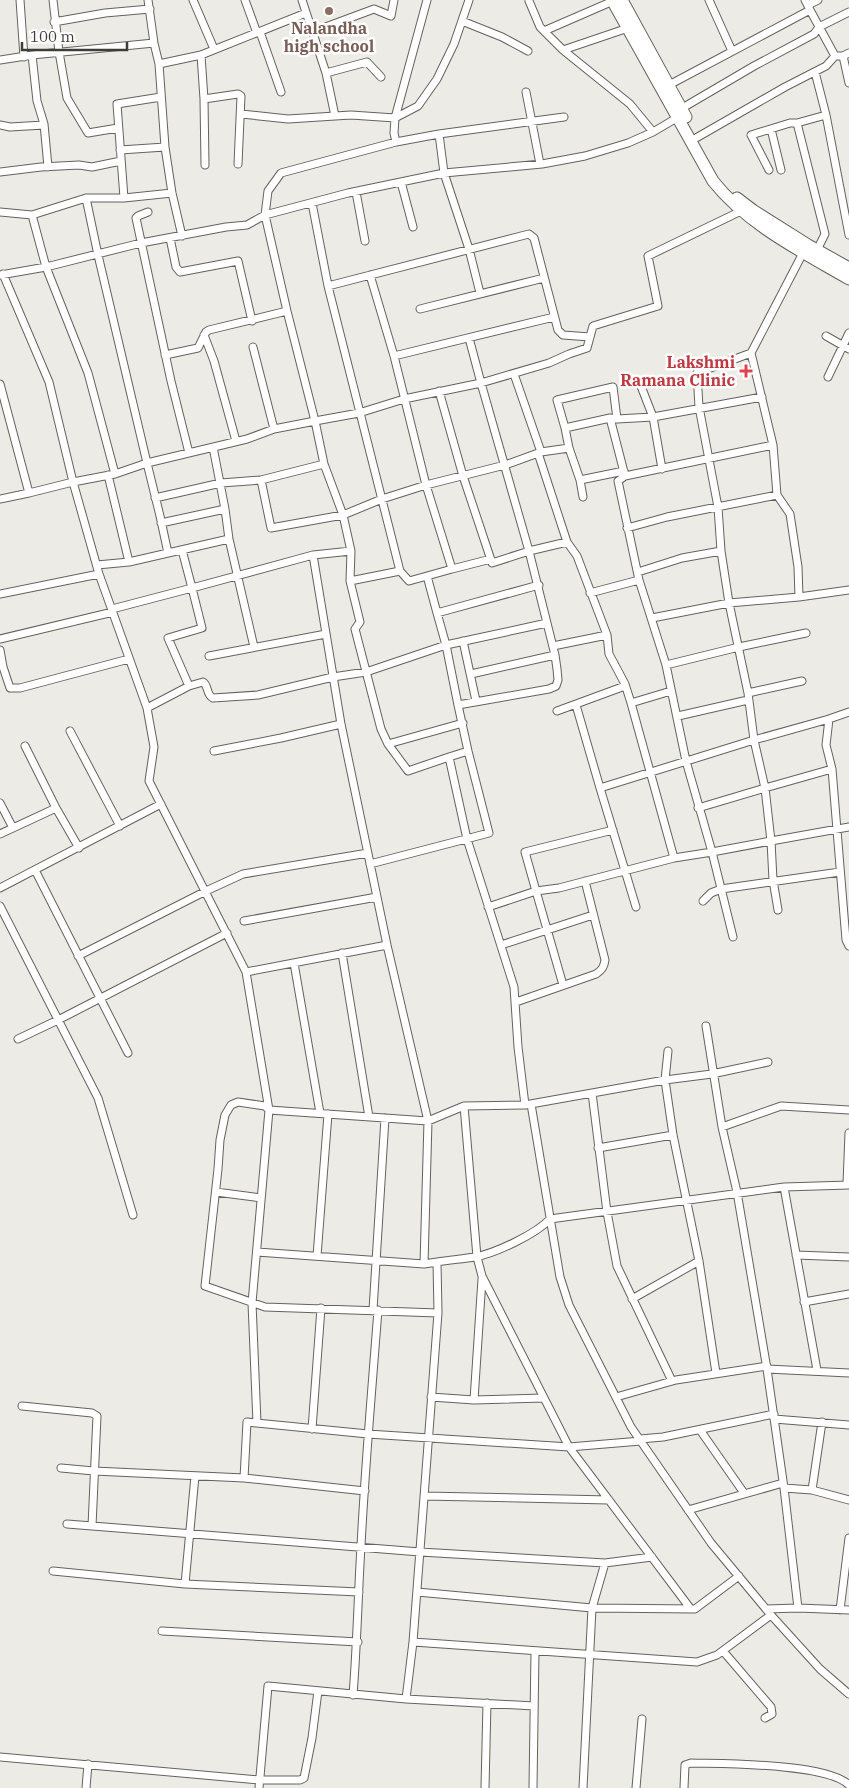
<svg xmlns="http://www.w3.org/2000/svg" width="849" height="1788" font-family="'IBM Plex Serif',serif">
  <rect width="100%" height="100%" fill="#edebe5"/>
  <g fill="none" stroke-linecap="round" stroke-linejoin="round">
    <g stroke="#64625d" stroke-width="9">
      <path id="minor" d="M20 0 24 57
        M53 0 59 52 67 98 88 133 118 128
        M148 0 154 43 159 64 165 147 172 193 182 236
        M193 0 214 49
        M245 0 257 33
        M302 0 326 73 367 62 381 77
        M709 0 732 51
        M529 1 540 27 563 50
        M808 5 818 0
        M810 10 835 56
        M462 21 502 37 528 51
        M54 22 105 13 150 9
        M628 28 563 50 630 104 653 132
        M544 31 613 1
        M260 32 281 92
        M312 32 374 9 391 16 394 0
        M32 55 37 101 44 124 48 167
        M201 55 204 99 238 94 241 96 238 164
        M843 56 849 83
        M0 60 32 55 154 43
        M159 64 201 55 306 13
        M815 72 826 115 849 235
        M326 73 335 116
        M669 85 810 10 805 0
        M526 92 540 164
        M204 99 205 165
        M679 110 754 66 814 34 819 27 849 12
        M241 114 288 119 351 115 395 118 418 106 437 79 454 44 469 0
        M0 125 10 127 44 125
        M771 129 781 170
        M439 134 564 117
        M696 138 785 87 826 66 835 56H843L849 53
        M396 142 394 133 395 118 427 0
        M120 150 165 147
        M769 170 751 135 790 123H797
        M0 172 41 167 79 165 92 167 121 161
        M401 182 413 227
        M356 192 365 241
        M124 198 117 104 161 97
        M312 203 328 286 400 571 409 581 427 576
        M0 212 32 215 86 198H124L172 193
        M148 212 138 216 136 218 171 381 189 453
        M32 215 46 267 88 373 115 474
        M170 238 176 267 180 272 238 261 252 321
        M817 250 825 234 797 123 826 115
        M3 274 49 382 73 482 99 574 147 708 154 747 149 781 246 972 387 945
        M0 275 46 267 141 243 226 227 247 225 265 215 348 193 444 173 542 164 585 156 628 143 653 132 680 116
        M370 275 394 356
        M328 286 529 234 534 238 558 330 563 335 590 337
        M480 293 469 249 444 173 439 134 396 142 281 173 268 191 265 215 287 311 315 421 359 413 404 399 481 383 529 551 567 542 577 556 607 635 609 654 625 684 631 703 674 858 559 888 536 891 525 852 613 830
        M420 309 544 278
        M204 335 214 361 236 441
        M826 336 849 349
        M469 338 481 383 549 363 569 354 587 348 593 326 658 306 648 256 741 211
        M253 347 274 429
        M165 355 198 348 206 332 209 330 287 311
        M514 374 541 452
        M828 377 849 333
        M639 381 653 417 662 469
        M0 384 29 493 0 499
        M610 418 625 476
        M565 428 557 400 613 387 617 419
        M569 448 580 480 583 497
        M538 453 567 542
        M324 464 343 515 271 528 261 480Z
        M108 475 129 562
        M580 480 624 471
        M29 493 73 482 115 474 147 463 98 255 86 198
        M777 495 790 514 798 567 799 597 849 590
        M155 498 221 483 261 480
        M225 509 229 539 254 647
        M161 523 225 509 213 447
        M627 528 667 517 777 495 773 445
        M229 539 168 553 160 516 147 463 247 439 274 429 315 421 324 464
        M351 551 313 555 341 724 387 945 428 1121 424 1264 437 1262 438 1313 413 1642 406 1699
        M97 565 129 562 168 553
        M452 569 491 559
        M638 572 682 558 721 551
        M350 581 400 571
        M539 585 437 613 427 576 452 569 426 485 394 356 554 317
        M590 593 639 580
        M0 594 99 574
        M112 609 192 588 182 550
        M437 613 446 645 547 623
        M652 618 729 603 799 597
        M0 639 113 612
        M463 641 476 701
        M553 646 607 635
        M0 650 3 667 10 688H20L129 659
        M209 656 326 634
        M666 665 739 647 806 633
        M471 674 555 655
        M189 686 203 682C209 686 206 695 213 698L258 695 333 677 366 672 446 645 458 705
        M748 693 802 681
        M631 703 671 691
        M576 705 600 788 754 740 748 693 729 603 721 551 718 507 699 407 697 373 751 353 804 251
        M147 708 189 686 168 638 202 628 192 588 313 555
        M557 711 625 686
        M849 712 829 719 826 745 832 769 846 940 849 946
        M678 716 748 700
        M829 719 754 740 765 788 832 769
        M463 723 388 744 381 729 355 629 360 622 350 581 351 551 343 515 382 499 426 485 505 465 541 452 569 448 565 428 610 418 617 419 653 417 762 397
        M70 731 120 826
        M388 744 408 771 449 757
        M25 746 56 808 79 848
        M214 751 281 738 341 724
        M468 751 449 757 467 839 514 987 518 1047 525 1105
        M600 788 636 907
        M0 803 13 828
        M698 808 765 788 771 841 849 827
        M0 834 56 808
        M674 858 712 852 686 761 666 665 639 580 618 481 625 476 773 445 751 353
        M370 864 489 833 468 751 458 705 549 689 556 686 558 680 557 669 555 655 529 551 492 563 463 476 439 391
        M35 870 128 1053
        M0 888 161 804
        M703 901 711 893 721 889 840 872
        M0 906 98 1098 133 1215
        M488 907 536 891 563 985
        M244 921 377 897
        M733 937 712 852 771 841 773 880 778 910
        M501 945 593 915
        M342 953 369 1117
        M78 956 206 891 243 874 368 853
        M294 963 320 1113
        M246 972 269 1110 252 1303 257 1423
        M516 1002 596 974C602 970 604 967 605 960L585 881
        M706 1026 722 1127 737 1192 767 1369 849 1373
        M18 1039 58 1020 227 933
        M668 1051 665 1080 673 1135 699 1261 716 1373
        M592 1093 607 1212 617 1266 672 1381
        M531 1104 560 1277 569 1305 631 1427 711 1543 771 1615 820 1669 849 1694
        M464 1106 477 1257 482 1276 569 1447 690 1608
        M722 1127 781 1106 849 1110
        M598 1148 673 1135
        M847 1184 849 1133
        M784 1187 817 1370
        M216 1192 261 1198
        M257 1252 424 1264
        M796 1255 849 1257
        M317 1256 328 1114
        M437 1262C449 1260 462 1259 475 1257 496 1253 536 1234 550 1219L784 1187 849 1185
        M632 1299 699 1261
        M804 1302 849 1294
        M373 1310 385 1118
        M438 1313 265 1307 205 1286 218 1169 220 1140 225 1115 231 1105 238 1102 265 1106 269 1110 428 1121 464 1106 525 1105 665 1080 712 1074 768 1062
        M767 1369 784 1488 798 1608 849 1610
        M431 1397 474 1400 544 1398
        M616 1397 676 1380 767 1366
        M474 1400 482 1279
        M22 1406 92 1413 97 1416 92 1526
        M774 1419 849 1425
        M312 1429 321 1308
        M700 1430 744 1493
        M640 1439 663 1437 774 1414
        M61 1468 94 1471 244 1478 365 1491
        M244 1478 247 1422 368 1434 569 1447 641 1441
        M784 1488 812 1490 822 1422
        M812 1490 849 1500
        M424 1496 609 1500
        M688 1510 783 1483
        M67 1524 420 1552 605 1563 652 1557
        M53 1571 185 1584 359 1592
        M185 1584 195 1476
        M417 1592 592 1608 695 1609 739 1576
        M766 1609 798 1608
        M840 1610 849 1538
        M162 1631 358 1642
        M413 1642 697 1662 717 1655 771 1615
        M723 1651 771 1707 772 1714 765 1718
        M353 1695C357 1645 358 1596 361 1546 365 1467 372 1388 378 1310
        M0 1757 260 1780H300L304 1778 312 1738 318 1691
        M86 1788 88 1764
        M259 1788 268 1686 406 1699 534 1706
        M485 1788 487 1703
        M533 1788 535 1651
        M583 1788 592 1608 605 1563
        M636 1788 642 1719
        M684 1788 685 1765 691 1763C725 1764 827 1763 849 1785"/>
    </g>
    <g stroke="#64625d" stroke-width="13">
      <path id="primary" d="M612 0 713 181C748 225 801 251 849 279
        M622 0 686 117
        M737 198 754 211 808 245 849 268"/>
    </g>
    <use href="#minor" stroke="#fff" stroke-width="7"/>
    <use href="#primary" stroke="#fff" stroke-width="11"/>
  </g>
  <circle fill="#8d6e63" stroke="#fff" stroke-width="2" cx="329" cy="11" r="5"/>
  <path fill="#e0444e" stroke="#fff" stroke-width="2" d="M743.5 363.5h5v5h5v5h-5v5h-5v-5h-5v-5h5z"/>
  <g text-anchor="middle" dominant-baseline="central" stroke-width="5" stroke-linejoin="round" paint-order="stroke">
    <g font-size="16" font-weight="bold" fill="#785e54" stroke="#fff">
      <text x="329" y="28">Nalandha<tspan x="329" dy="18">high school</tspan></text>
    </g>
    <g font-size="16" font-weight="bold" fill="#be3a42" stroke="#fff" text-anchor="end">
      <text x="735" y="362">Lakshmi<tspan x="735" dy="18">Ramana Clinic</tspan></text>
    </g>
  </g>
  <path d="M22 42v8h105v-8" fill="none" stroke="#3d3d3a" stroke-width="2.5"/>
  <text x="30" y="42" font-size="15" fill="#3d3d3a" stroke="#ffffff" stroke-width="4" paint-order="stroke">100 m</text>
</svg>
